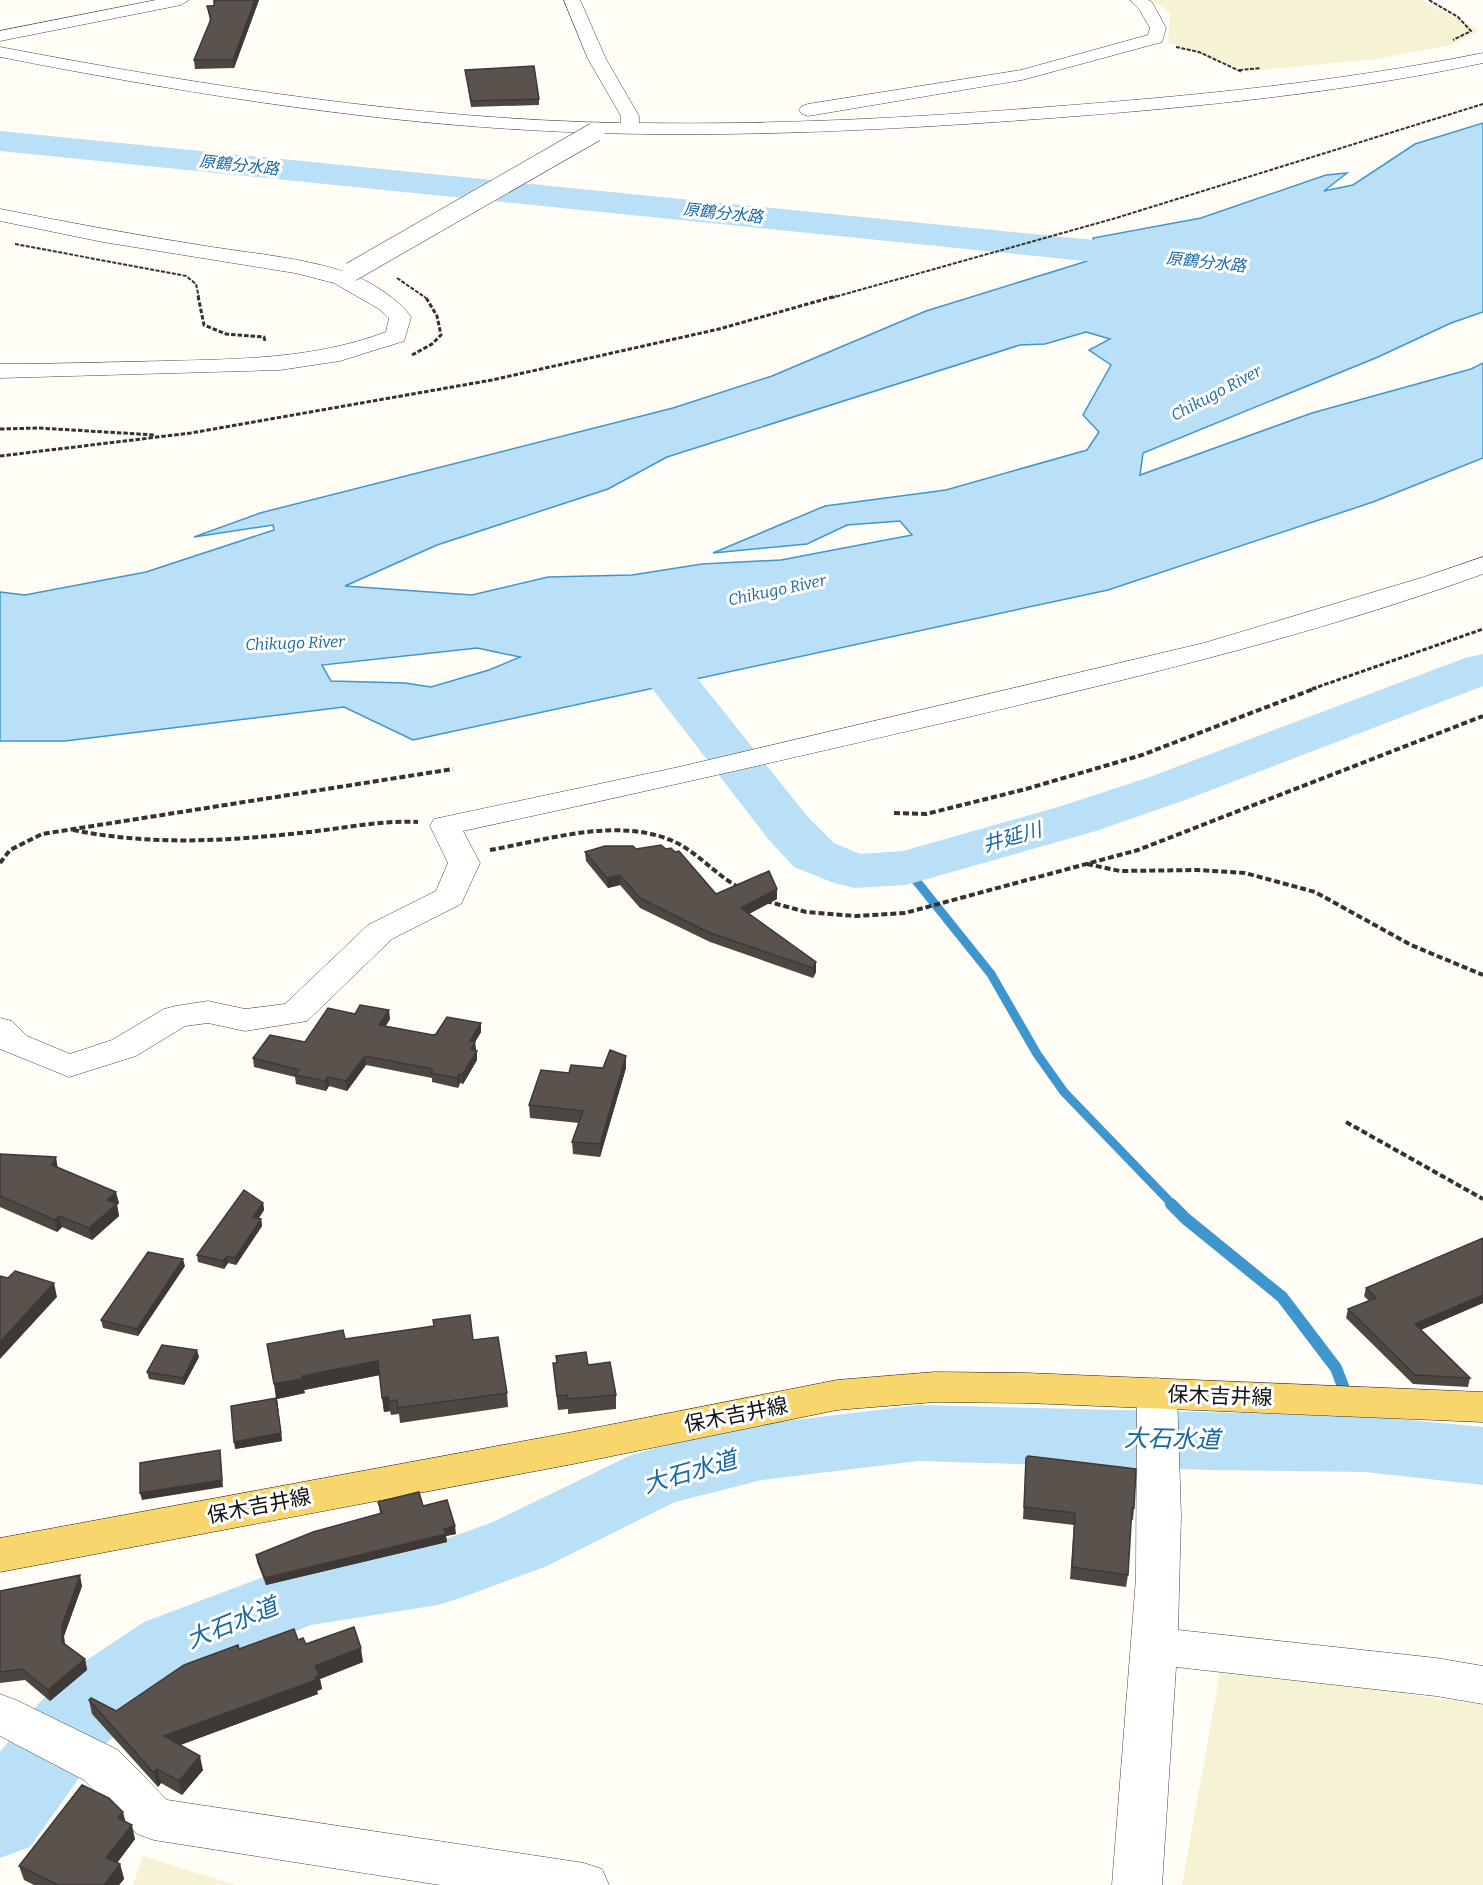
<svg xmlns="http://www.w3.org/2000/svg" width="1483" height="1885" font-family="Bitter,'Noto Sans JP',serif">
  <rect width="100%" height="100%" fill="#fffdf5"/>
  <path fill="#f6f3d4" d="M1153 0H1421L1480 30 1451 45 1376 59 1250 71 1168 43 1170 13Z
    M1221 1667 1483 1705V1885H1182Z
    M143 1856 235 1885H133Z"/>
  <path fill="#b9e0f7" stroke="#3f96cf" stroke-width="1.5" fill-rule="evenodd" d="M1483 123V312L1451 323 1378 357 1143 453 1140 475 1312 413 1471 369 1483 363V458L1373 502 1108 590 413 740 344 707 65 741H0V592L25 595 146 572 274 530 273 525 194 537 260 513 673 408 772 376 926 311 1097 258 1093 238 1201 218 1326 175 1347 173 1324 191 1353 185 1415 144ZM1086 332 1110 339 1089 350 1111 365 1083 415 1099 432 1087 450 946 490 825 506 713 553 807 544 847 525 900 521 912 535 781 560 702 564 632 575 548 577 472 595 345 586 437 545 608 489 667 457 1020 345 1045 344ZM477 648 520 657 489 670 431 687 405 683 331 681 322 665Z"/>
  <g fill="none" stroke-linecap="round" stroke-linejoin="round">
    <path stroke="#3f96cf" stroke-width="9" d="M906 868 991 974 1037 1054 1064 1092 1173 1205"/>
    <path stroke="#3f96cf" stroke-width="12" d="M1171 1204 1186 1219 1282 1297 1336 1368 1365 1444"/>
    <path fill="#b9e0f7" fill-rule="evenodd" d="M0 131 1174 248 1187 251 1193 259 1187 267 1174 270 0 151Z
      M638 606 655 611 678 654 807 816 834 843 860 854 903 851 1058 807 1147 778 1465 658 1483 654V686L1185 800 1096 831 906 885 854 888 834 883 794 867 769 840 637 669 630 658 614 621 621 611Z
      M919 1405 1365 1416 1483 1427V1485L1365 1472 1211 1470 919 1461 762 1480 675 1502 547 1566 466 1596 438 1605 311 1625 200 1670 136 1714 96 1754 30 1847 0 1858V1752L38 1704 78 1666 144 1622 303 1562 435 1543 493 1522 629 1456 656 1448 762 1424Z"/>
    <g stroke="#444" stroke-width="1">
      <path id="minor" d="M156 0H189L181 5 0 41V31Z
        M564 0H580L606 59 639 116V123C775 125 911 118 1047 107 1193 96 1339 82 1483 53V63C1341 93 1197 107 1052 118 877 131 702 140 527 130 350 120 174 91 0 57V47C205 86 412 119 621 123V116L588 59Z
        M1130 0H1148L1152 2 1166 28 1162 42 1022 80 808 116 802 114 799 110 802 106 808 104 1021 70 1148 35 1150 28 1139 9Z
        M0 209C71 223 141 236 212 247 257 254 305 258 348 273 368 280 399 299 411 317L404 341 340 361 280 370 0 378V364C55 364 110 362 165 361 240 359 314 359 386 332L389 318 379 309 334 283 295 273 103 242 0 221Z
        M1483 557V574C1314 635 1138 677 964 718 797 757 631 795 463 831L480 863 461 904 392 939 307 1021 245 1031 208 1023 185 1026 136 1056 69 1077 0 1049V1018L12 1021 27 1036 70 1054 112 1040 164 1009 176 1006 208 1001 245 1009 285 1004 368 925 436 891 448 863 430 826 434 819 679 767 1204 643 1424 577Z
        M1157 1378 1171 1382 1177 1393 1181 1516 1178 1630 1436 1658 1483 1666V1704L1436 1696 1176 1667 1162 1885H1112L1136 1578 1137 1393 1143 1382Z
        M0 1694 16 1700 118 1750 167 1800 584 1863 602 1869 609 1885H440L154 1840 137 1834 84 1780 0 1736Z"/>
    </g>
    <g stroke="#222" stroke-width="1">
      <path id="major" d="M935 1372 1027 1373 1483 1392V1422L1027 1403 935 1402 837 1410 573 1464 0 1572V1538L573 1432 837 1380Z"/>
    </g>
    <path stroke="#333" stroke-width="2" stroke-dasharray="4 1.5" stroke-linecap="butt" d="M1429 0 1458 17 1471 31 1453 40
      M1176 47 1199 52 1242 72
      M1239 70 1261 68
      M15 244 186 276 196 284 199 298
      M397 278 426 298
      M831 298 1116 218 1483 104"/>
    <path stroke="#333" stroke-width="3" stroke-dasharray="4.5 2" stroke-linecap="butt" d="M198 296 204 325 226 334 264 337 265 341
      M412 355 432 344 441 335 437 316 425 296
      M0 429 39 428 155 435
      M0 456 191 433 492 380 719 329 836 296
      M1312 689 1483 629"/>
    <path stroke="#333" stroke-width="4" stroke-dasharray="6 3" stroke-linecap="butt" d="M894 813 926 814 1026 789 1142 755 1316 688
      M73 830C152 846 229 841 309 832 345 828 382 820 418 822
      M490 850C547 840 619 816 675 842 698 853 715 874 738 887
      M0 863 10 850 42 834 453 769
      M1087 864 1120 871 1198 870 1245 873 1315 892 1411 945 1483 975
      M766 901 806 912 856 916 905 913 1138 850 1483 716
      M1346 1122 1483 1199"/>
    <use href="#minor" fill="#fff" fill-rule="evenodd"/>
    <use href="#major" fill="#f9d66b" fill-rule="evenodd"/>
    <g stroke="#444" stroke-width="20" stroke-linecap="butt">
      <path id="minor-bridge" d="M351 272 595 132"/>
    </g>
    <use href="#minor-bridge" stroke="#fff" stroke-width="19"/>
  </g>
  <path fill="#4d4742" d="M259 0 234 68 195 69 194 60 210 21 207 6Z
    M465 70 539 99V105L471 107Z
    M636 849H666L716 894 777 899 749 914 816 962V972L813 978 710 942 640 908 620 885 608 888 586 861 585 852Z
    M355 1014 390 1019 386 1026 433 1035 481 1023V1032L475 1042 477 1060 463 1084 460 1083 458 1088 432 1082V1078L366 1065 347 1091 329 1086 326 1091 296 1084 295 1077 254 1067 253 1058 305 1042Z
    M626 1056V1068L600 1157 573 1154 572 1142 579 1123 530 1118 529 1105 569 1073 603 1068Z
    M0 1154 58 1167 119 1203 117 1205 119 1216 92 1240 62 1227 57 1232 0 1207Z
    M263 1203 264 1210 259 1218 261 1219 262 1226 236 1265 228 1263 224 1269 198 1262 197 1255Z
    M185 1266 138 1336 103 1328 101 1320Z
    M1366 1288 1483 1303 1421 1330 1470 1378 1468 1387 1413 1384 1346 1318 1348 1309 1369 1301 1364 1296Z
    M345 1339 473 1340 507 1393 508 1407 400 1423 399 1414 391 1415 390 1411 384 1412 380 1375 304 1390 305 1393 277 1399 282 1441 235 1449 276 1398Z
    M556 1356 588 1365 616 1395V1409L568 1414V1409L558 1410 553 1363H556Z
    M199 1357 184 1385 149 1379 147 1372Z
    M1026 1458 1134 1508 1133 1520 1131 1519 1128 1575 1126 1587 1070 1579 1074 1525 1023 1519Z
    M378 1502 423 1506 456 1534 446 1536 447 1542 266 1585 257 1562 256 1555 380 1513Z
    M82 1586 64 1636 65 1644 85 1659 87 1670 50 1701 25 1680 0 1683V1591Z
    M298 1640 306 1644 363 1662 320 1679 322 1689 317 1691 318 1694 180 1745 203 1770 182 1795 161 1783 158 1787 92 1714 89 1700 116 1711Z
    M125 1822 135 1839 117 1863 120 1864 124 1879 119 1885H34L24 1880 19 1866Z"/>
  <path fill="#3f3936" d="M255 0H259L234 68 233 60Z
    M620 875V885L608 888 607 878Z
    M777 889V899L741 918V908Z
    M816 962V972L813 978V968Z
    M389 1010 390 1019 380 1034 379 1025Z
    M481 1023V1032L475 1042 476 1051 472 1059 470 1041Z
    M477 1051V1060L463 1084 462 1075Z
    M365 1056 366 1065 347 1091 346 1081Z
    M626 1056V1068L600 1157V1144Z
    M459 1074 460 1083 458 1088 457 1078Z
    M328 1077 329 1086 326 1091 325 1081Z
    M56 1157 58 1169 52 1165Z
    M116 1192 119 1203 117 1205 119 1216 92 1240 89 1228 107 1200Z
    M263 1203 264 1210 255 1224 253 1217Z
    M59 1216 62 1227 57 1232 55 1220Z
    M261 1219 262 1226 236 1265 235 1258Z
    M227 1256 228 1263 224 1269 223 1261Z
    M183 1259 185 1266 138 1336 137 1329Z
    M54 1283 57 1297 0 1359V1342Z
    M1483 1295V1303L1413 1333 1415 1324Z
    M197 1350 199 1357 184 1385 183 1378Z
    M378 1361 380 1375 304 1390 305 1393 277 1399 282 1441 235 1449 234 1442 276 1399 274 1384 302 1376Z
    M388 1397 390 1411 384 1412 382 1398Z
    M220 1450 223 1487 142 1500 140 1493Z
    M455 1526 456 1534 446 1536 447 1542 266 1585 265 1578Z
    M80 1575 82 1586 64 1636 65 1652 62 1642V1626Z
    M361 1648 363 1662 320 1679 322 1689 317 1691 318 1694 167 1750 164 1736 315 1666Z
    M85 1659 87 1670 50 1701 48 1690Z
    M200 1756 203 1770 182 1795 179 1781Z
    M157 1769 161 1783 158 1787 154 1773Z
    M123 1812 127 1827 118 1818Z
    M132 1825 135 1839 110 1872 106 1858Z
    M120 1864 124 1879 119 1885H104Z"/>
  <path fill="#5a524d" stroke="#3f3936" stroke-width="1.5" d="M214 0H255L233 60H194L211 19 207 6H214Z
    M534 66 539 99 471 101 465 70Z
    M661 845 666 849 671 848 675 852 679 851 716 894 769 871 777 889 741 908 816 962 813 968 710 933 640 898 620 875 607 878 585 852 605 846H633L636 849Z
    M360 1005 389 1010 379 1025 433 1035 436 1034 447 1017 481 1023 470 1041 475 1042 471 1049 477 1051 462 1075 459 1074 457 1078 431 1073 433 1069 365 1056 346 1081 328 1077 325 1081 295 1075 299 1070 253 1058 270 1035 305 1042 328 1008 355 1014Z
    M610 1050 626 1056 600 1144 572 1142 583 1111 529 1105 541 1070 569 1073 571 1065 603 1068Z
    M0 1154 56 1157 52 1165 116 1192 107 1200 117 1204 89 1228 59 1216 55 1220 0 1196Z
    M244 1190 263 1203 253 1217 261 1219 235 1258 227 1256 223 1261 197 1255Z
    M1483 1238V1295L1415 1324 1470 1378 1415 1375 1348 1309 1376 1298 1366 1288Z
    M148 1252 183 1259 137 1329 101 1320Z
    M15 1271 54 1283 0 1342V1276L8 1278Z
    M470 1315 473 1340 498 1337 507 1393 398 1408 397 1400 389 1401 388 1397 382 1398 378 1361 302 1376V1379L274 1384 267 1344 343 1330 345 1339 434 1326 433 1320Z
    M162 1345 197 1350 183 1378 147 1372Z
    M586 1352 588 1365 610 1362 616 1395 567 1399V1395L557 1396 553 1363H557L556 1356Z
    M276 1398 281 1433 234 1442 231 1406Z
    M220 1450 222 1480 140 1493V1463Z
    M1028 1456 1136 1469 1134 1508 1132 1507 1128 1575 1072 1567 1075 1513 1024 1507 1026 1458Z
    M419 1492 423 1506 447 1500 455 1526 444 1529 446 1534 265 1578 256 1555 313 1532 382 1513 378 1502Z
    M80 1575 62 1626V1642L85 1659 48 1690 22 1669 0 1672V1591Z
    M354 1627 361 1648 315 1666 319 1675 315 1677 316 1680 164 1736 200 1756 179 1781 157 1769 154 1773 89 1700 91 1698 116 1711 184 1665 238 1645 239 1649 294 1629 298 1640 303 1638 306 1644Z
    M82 1785 109 1798 123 1812 118 1818 132 1825 106 1858 120 1864 104 1885H58L19 1866Z"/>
  <g text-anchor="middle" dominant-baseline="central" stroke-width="6" stroke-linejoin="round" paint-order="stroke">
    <g font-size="16" font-style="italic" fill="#1768a6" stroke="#fff">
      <text transform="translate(239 165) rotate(6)">原鶴分水路</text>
      <text transform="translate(723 213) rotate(6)">原鶴分水路</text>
      <text transform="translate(1206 262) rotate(6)">原鶴分水路</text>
      <text transform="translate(1216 393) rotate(-28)">Chikugo River</text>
      <text transform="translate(777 590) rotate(-12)">Chikugo River</text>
      <text transform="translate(295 643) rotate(-2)">Chikugo River</text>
    </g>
    <g font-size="20" font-style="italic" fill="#1768a6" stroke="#fff">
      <text transform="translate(1012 837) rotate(-16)">井延川</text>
    </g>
    <g font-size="21" fill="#111" stroke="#fff">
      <text transform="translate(1220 1396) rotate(2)">保木吉井線</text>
      <text transform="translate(736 1415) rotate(-11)">保木吉井線</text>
      <text transform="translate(259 1506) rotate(-11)">保木吉井線</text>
    </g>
    <g font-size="24" font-style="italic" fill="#1768a6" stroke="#fff">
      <text transform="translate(1172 1439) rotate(1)">大石水道</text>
      <text transform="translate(690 1472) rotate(-16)">大石水道</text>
      <text transform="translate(232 1623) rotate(-22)">大石水道</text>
    </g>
  </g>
</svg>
